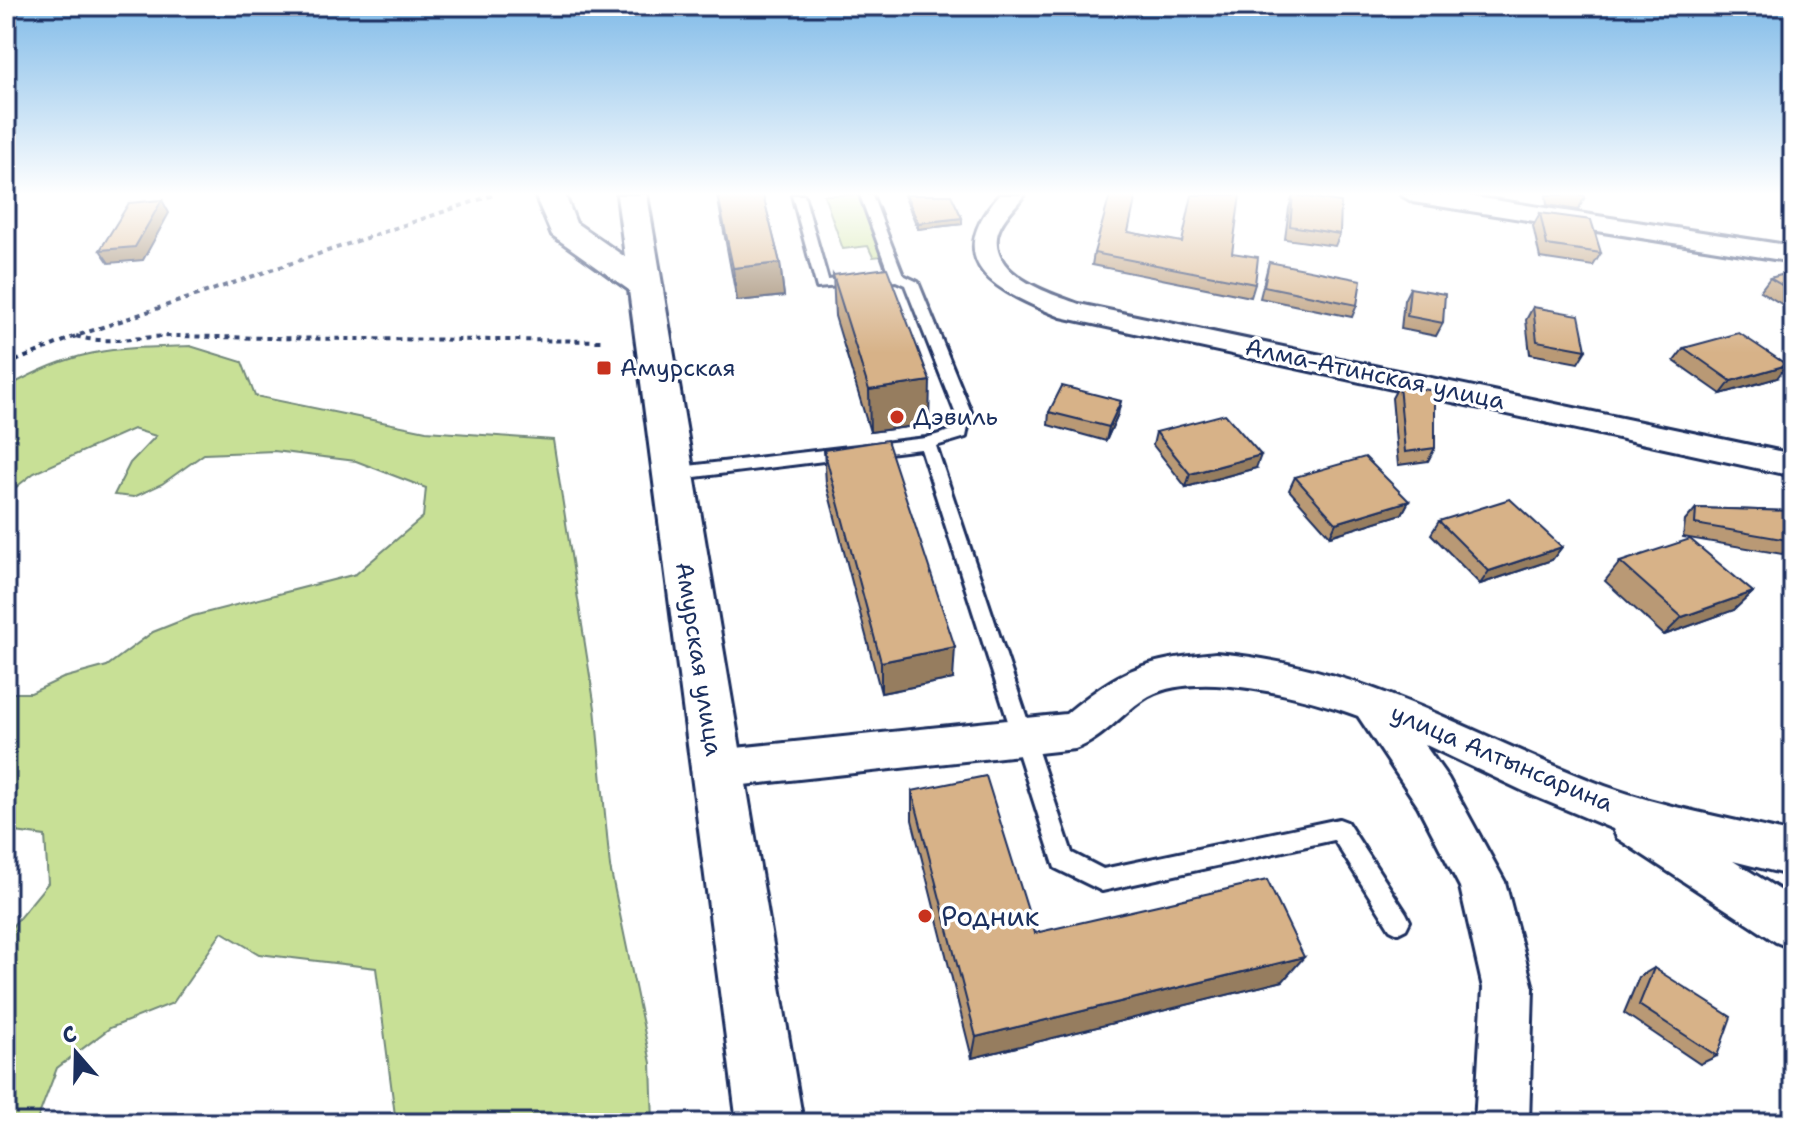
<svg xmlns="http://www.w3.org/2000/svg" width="1799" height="1129" font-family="'Shantell Sans',sans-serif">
  <rect width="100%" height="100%" fill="#fff"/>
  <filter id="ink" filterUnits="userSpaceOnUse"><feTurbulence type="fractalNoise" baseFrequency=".0125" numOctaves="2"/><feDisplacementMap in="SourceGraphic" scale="16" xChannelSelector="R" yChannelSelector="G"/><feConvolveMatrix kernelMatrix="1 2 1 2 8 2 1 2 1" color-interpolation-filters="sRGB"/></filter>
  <g filter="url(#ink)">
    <path fill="#c8e096" stroke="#72887a" stroke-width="2" d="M824 195H858L883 256 873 257 868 246 843 249Z
      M190 346 242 362 255 396 426 431 553 440 595 708 610 867 651 1063 653 1123H396L376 968 259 954 222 932 173 1003 110 1028 57 1068 36 1123H6V934L48 883 45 836 8 831 6 826V693H31L63 678 107 666 153 632 193 616 356 574 423 517 426 488 356 461 274 451 204 454 162 484 134 497 114 495 130 463 156 436 133 429 34 473 6 495V388C75 348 113 348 190 346Z"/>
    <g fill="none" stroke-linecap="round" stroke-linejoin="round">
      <g stroke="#1b2f5e" stroke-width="6">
        <path id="lane" d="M792 195H804L828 280 889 274 860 195H872L903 275 918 282 971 412 966 437 936 446 1072 853 1103 869 1339 819 1347 822 1406 913 1410 921 1406 929 1398 933 1390 929 1334 840 1102 891 1055 868 921 449 671 480 665 478 663 474 665 470 671 468 926 438 953 430 955 412 905 285 896 281 817 288Z"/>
      </g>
      <g stroke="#1b2f5e" stroke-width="6">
        <path id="street" d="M999 195H1024C1015 208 1000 220 997 237 992 276 1051 294 1079 304L1793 454V476L1061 317C999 292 938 265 999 195Z
          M1401 195H1462L1793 246V262L1413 202Z
          M1216 653C1367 666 1468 734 1605 786 1665 808 1730 818 1793 834V876L1733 861 1793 898V949L1776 942 1617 838 1613 829 1534 796 1424 744 1448 778 1505 882 1533 988 1529 1123H1475L1483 988 1460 887 1418 806 1358 716C1307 697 1199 669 1149 696 1123 711 1104 739 1075 749L716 788 701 782 695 769 701 756 716 750 1066 714C1122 668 1145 660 1216 653Z"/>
      </g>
      <g stroke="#1b2f5e" stroke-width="6">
        <path id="secondary" d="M535 195H565L576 223 625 257 617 195H647L803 1123H737L629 290 552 235Z"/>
      </g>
      <path stroke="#1b2f5e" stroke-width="4" stroke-dasharray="5 5" stroke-linecap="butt" d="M76 336C107 346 146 335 179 336 320 340 460 339 601 341
        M6 365 76 336 493 195"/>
      <use href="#lane" fill="#fff" fill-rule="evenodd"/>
      <use href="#street" fill="#fff" fill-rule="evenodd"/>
      <use href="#secondary" fill="#fff" fill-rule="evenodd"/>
    </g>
    <path fill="#b99975" stroke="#1b2f5e" stroke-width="2" d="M717 195H763L780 263 784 296 737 301Z
      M904 195H951L962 218V224L918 229Z
      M1293 195 1340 234 1335 246 1285 239 1289 208Z
      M1546 195H1584L1585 197 1578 210 1547 205Z
      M1540 213 1601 253 1593 266 1540 258 1533 226Z
      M1128 232 1232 253 1255 284 1251 297 1092 265 1094 253Z
      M1269 262 1357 305 1352 317 1260 298Z
      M1793 272V311L1760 291 1770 278Z
      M833 275 929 424 870 432 835 316Z
      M1410 288 1443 323 1436 336 1401 329 1404 300Z
      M1533 307 1586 350 1578 363 1530 354 1526 320Z
      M1684 348 1777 378 1721 394 1674 361Z
      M1399 385 1435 448 1428 461 1398 465 1392 398Z
      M1049 412 1118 414 1106 441 1048 425Z
      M1156 432 1256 468 1186 487 1153 445Z
      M824 450 953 679 881 693 826 483Z
      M1295 477 1409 501 1402 514 1330 536 1289 490Z
      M1696 508 1793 511V543L1782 554 1683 537 1685 521Z
      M1439 521 1562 547 1552 560 1480 584 1431 534Z
      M1620 562 1753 592 1734 610 1664 635 1605 581Z
      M912 791 1035 933 1283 981 972 1058 912 820Z
      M1654 968 1717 1056 1700 1064 1624 1013 1639 977Z"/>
    <path fill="#967d5f" stroke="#1b2f5e" stroke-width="2" d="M162 200 169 213 143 260 109 263 100 250Z
      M962 218V224L918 229V223Z
      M780 263 784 296 737 301 733 268Z
      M1787 365 1777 378 1721 394 1731 381Z
      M930 381 929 424 870 432 869 390Z
      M1121 401 1118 414 1106 441 1109 427Z
      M1261 455 1256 468 1186 487 1190 474Z
      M1409 501 1402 514 1330 536 1336 523Z
      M1562 547 1552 560 1480 584 1489 571Z
      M1753 592 1734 610 1664 635 1682 617Z
      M955 647 953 679 881 693V662Z
      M1304 957 1283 981 972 1058 976 1037Z"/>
    <path fill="#d7b288" stroke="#1b2f5e" stroke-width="2" d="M718 195H763L780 263 733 268Z
      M906 195H951L962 218 918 223Z
      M1110 195H1136L1128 232 1182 242 1192 195H1240L1232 253 1258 257 1255 284 1094 253Z
      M1293 195 1341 202 1340 234 1290 226Z
      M162 200 135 247 100 250 129 203Z
      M1540 213 1591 220 1601 253 1547 245Z
      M1269 262 1361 280 1357 305 1264 286Z
      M887 268 930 381 869 390 833 275Z
      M1793 272V292L1770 278Z
      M1410 288 1445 294 1443 323 1407 316Z
      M1533 307 1579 315 1586 350 1537 341Z
      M1739 333 1787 365 1731 381 1684 348Z
      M1399 385 1435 391V448L1405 452Z
      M1062 386 1121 401 1109 427 1049 412Z
      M1225 414 1261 455 1190 474 1156 432Z
      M887 440 955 647 881 662 824 450Z
      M1365 457 1409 501 1336 523 1295 477Z
      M1510 499 1562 547 1489 571 1439 521Z
      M1696 508 1793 511V541L1695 524Z
      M1690 539 1753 592 1682 617 1620 562Z
      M986 776 1035 933 1267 880 1304 957 976 1037 912 791Z
      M1654 968 1731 1017 1717 1056 1639 1005Z"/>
  </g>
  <linearGradient id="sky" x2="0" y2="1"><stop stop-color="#81bbe8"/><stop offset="0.55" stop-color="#fff"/><stop offset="1" stop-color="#fff" stop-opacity="0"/></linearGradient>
  <rect width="1799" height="353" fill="url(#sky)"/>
  <g fill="#c8321e" stroke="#fff" stroke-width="3">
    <rect x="596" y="360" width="16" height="16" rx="4"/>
    <circle cx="897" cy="417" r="8"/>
    <circle cx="925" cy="916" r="8"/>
  </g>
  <g text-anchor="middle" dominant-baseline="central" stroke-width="7" stroke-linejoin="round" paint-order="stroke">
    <g font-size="24" fill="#1b2f5e" stroke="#fff" text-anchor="start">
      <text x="620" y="368">Амурская</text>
      <text x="913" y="417">Дэвиль</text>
    </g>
    <g font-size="24" fill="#1b2f5e" stroke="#fff">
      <text transform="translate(1375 374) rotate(12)">Алма-Атинская улица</text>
      <text transform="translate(699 659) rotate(81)">Амурская улица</text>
      <text transform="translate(1502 758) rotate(23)">улица Алтынсарина</text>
    </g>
    <g font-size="28" fill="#1b2f5e" stroke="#fff" text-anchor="start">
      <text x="941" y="916">Родник</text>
    </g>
  </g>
  <rect width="1799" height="1129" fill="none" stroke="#fff" stroke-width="32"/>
  <rect x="16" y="16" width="1767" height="1097" fill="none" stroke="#1b2f5e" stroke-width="3" filter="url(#ink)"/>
  <g transform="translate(76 1053) rotate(340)" stroke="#ffffff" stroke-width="6" paint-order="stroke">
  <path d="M0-6L14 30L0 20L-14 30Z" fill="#1b2f5e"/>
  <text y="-12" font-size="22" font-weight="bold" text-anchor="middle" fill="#1b2f5e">С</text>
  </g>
</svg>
